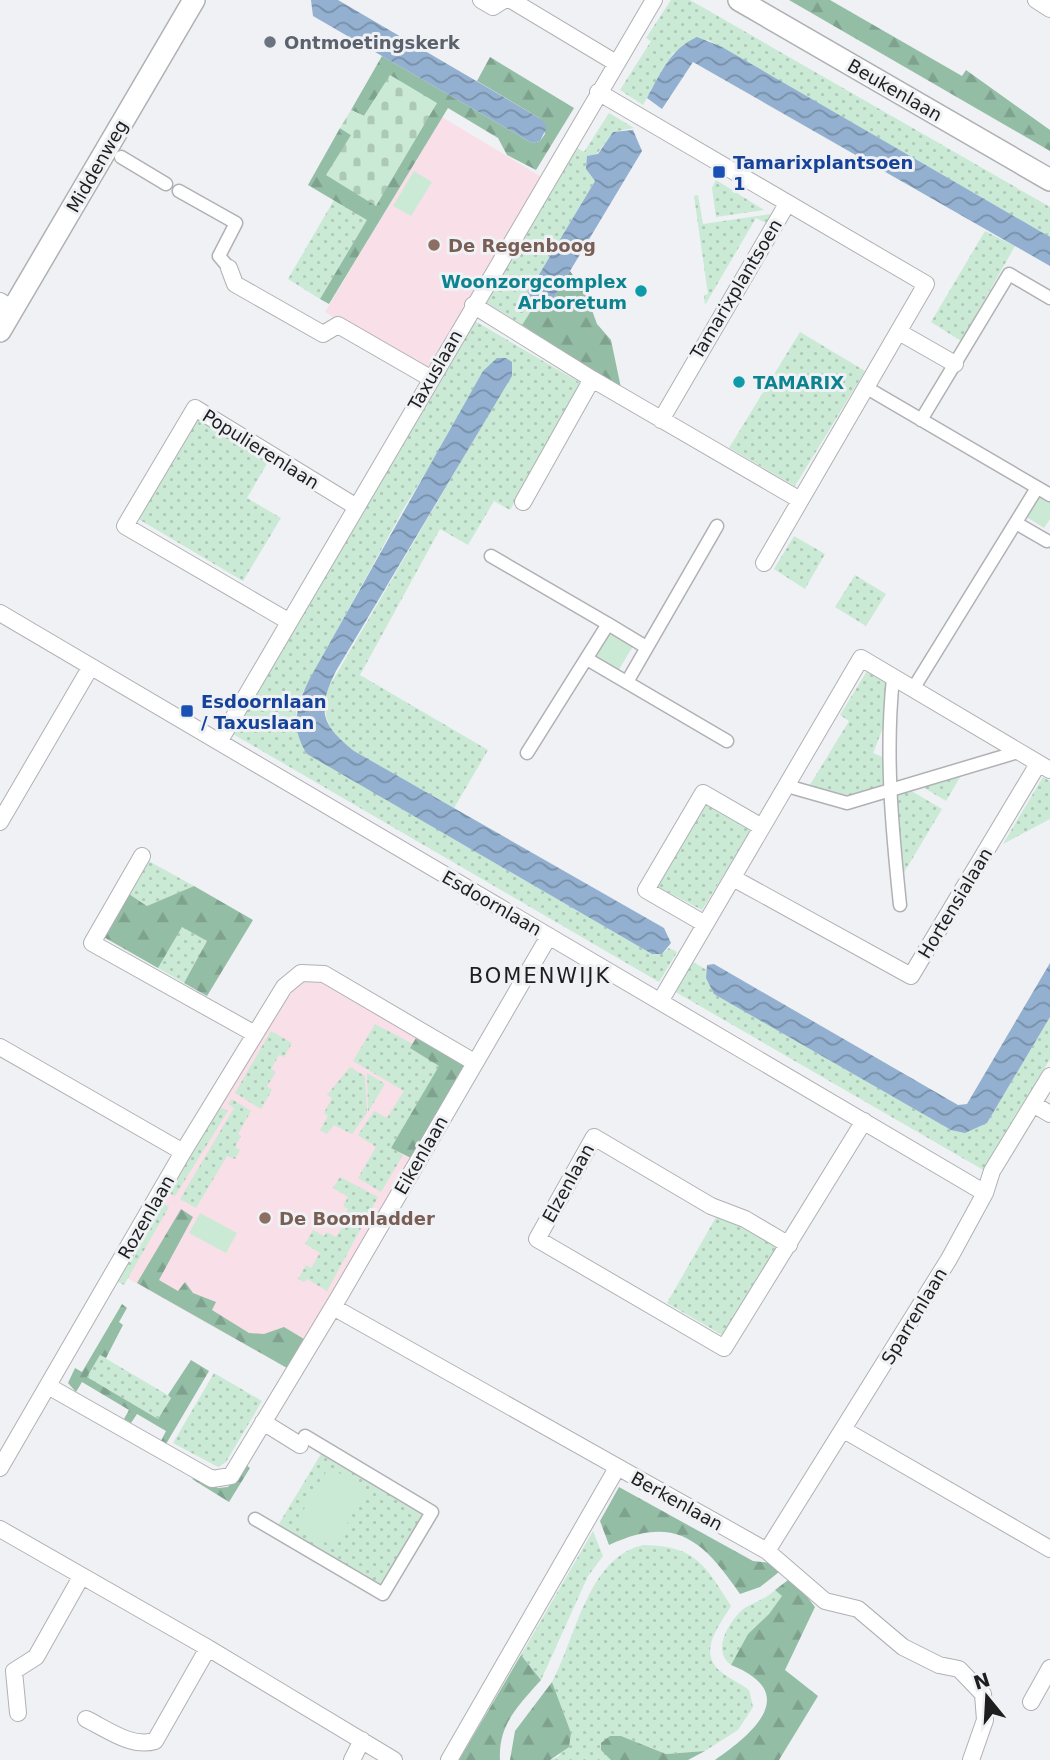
<svg xmlns="http://www.w3.org/2000/svg" width="1050" height="1760" font-family="'DejaVu Sans',sans-serif">
  <defs>
    <pattern id="grass-dots" width="8" height="8" patternUnits="userSpaceOnUse" patternTransform="scale(1.75)"><rect width="8" height="8" fill="#caead6"/><path d="M2 2h.1M6 6h.1" fill="none" stroke="#adc8b7" stroke-width="1.8" stroke-linecap="round"/></pattern>
    <pattern id="forest-firs" width="22" height="20" patternUnits="userSpaceOnUse" patternTransform="scale(1.75)"><rect width="22" height="20" fill="#94bda5"/><path d="M5 1l3.5 6h-7zM16 11l3.5 6h-7z" fill="#7fa28e"/></pattern>
    <pattern id="cemetery-stones" width="16" height="16" patternUnits="userSpaceOnUse" patternTransform="scale(1.75)"><rect width="16" height="16" fill="#caead6"/><path d="M2 7V4a2 2 0 0 1 4 0v3zM10 15v-3a2 2 0 0 1 4 0v3z" fill="#adc8b7"/></pattern>
    <pattern id="water-waves" width="16" height="10" patternUnits="userSpaceOnUse" patternTransform="scale(1.75)"><rect width="16" height="10" fill="#93b0d0"/><path d="M0 5q4-4 8 0t8 0" fill="none" stroke="#778fa8"/></pattern>
  </defs>
  <rect width="100%" height="100%" fill="#eff1f4"/>
  <path fill="#f9dfe7" d="M442 117 543 178 426 372 325 312Z
    M302 982 326 983 466 1069 287 1368 120 1274 285 996Z"/>
  <path fill="url(#grass-dots)" d="M671 0H690L1050 207V237L708 40 673 53 643 105 620 90 651 41 646 38Z
    M609 113 634 128 613 132 586 169 595 181 528 293 525 303 531 311 522 325 484 301 574 146 584 152Z
    M716 180 764 210 716 217 712 188Z
    M698 195 703 224 771 214 766 223 756 218 705 305 704 295 708 294 694 196Z
    M334 200 368 220 320 299 288 279Z
    M985 231 1015 246 961 341 931 322Z
    M475 321 584 385 510 510 494 501 468 545 440 529 360 675 488 750 454 808C425 792 356 759 337 737 327 727 325 710 323 697L511 376 506 358 496 359 404 508 295 707 303 747 308 754 652 954H662L669 948 677 952 659 982 233 734Z
    M800 332 865 371 795 486 729 448Z
    M195 418 269 460 247 498 281 518 243 581 135 517Z
    M794 536 825 554 805 589 774 569Z
    M855 575 886 594 866 626 835 607Z
    M870 666 886 676 884 725 873 753 885 758 884 788 846 800 808 788 849 721 840 715Z
    M963 772 946 801 921 786Z
    M1043 777 1050 781V819L1003 844Z
    M908 789 942 809 896 886V794Z
    M703 801 752 829 702 910 654 885Z
    M145 859 194 886 147 906 126 892Z
    M182 926 207 941 184 983 158 968Z
    M693 962 707 970 706 978 715 994 951 1130 987 1123 1050 1017V1059L985 1171 674 991Z
    M375 1024 413 1044 410 1048 440 1065 392 1148 403 1155 381 1192 358 1178 376 1147 358 1135 374 1111 387 1118 404 1091 353 1061Z
    M271 1031 292 1043 284 1057 279 1055 271 1069 276 1072 267 1086 272 1090 261 1109 235 1093Z
    M350 1067 365 1076 367 1113 352 1134 334 1125 327 1134 320 1130 328 1116 324 1113 332 1098 327 1095Z
    M367 1073 385 1084 368 1112Z
    M232 1099 251 1111 238 1134 241 1136 235 1147 240 1150 235 1159 227 1156 196 1208 180 1199 234 1108 228 1104Z
    M220 1107 228 1111 175 1196 166 1191Z
    M340 1177 378 1197 327 1291 307 1279 304 1282 298 1279 306 1265 311 1268 320 1253 305 1244 313 1230 324 1236 327 1232 336 1237 345 1223 342 1220 348 1209 343 1206 348 1197 333 1188Z
    M160 1202 169 1207 124 1285 115 1280Z
    M719 1212 779 1248 724 1336 667 1303Z
    M100 1355 171 1397 158 1419 87 1377Z
    M214 1373 262 1401 226 1462 218 1467 173 1443Z
    M324 1449 428 1512 381 1590 277 1527Z
    M593 1531 603 1556 588 1576 541 1680 521 1655Z
    M644 1545C696 1546 705 1565 731 1606 720 1625 697 1651 720 1671 728 1678 740 1683 749 1690L753 1707 738 1730 705 1751 666 1754 621 1736 611 1760H627H550L559 1756 571 1733 552 1682C576 1638 588 1556 644 1545Z
    M775 1590 783 1595 769 1614 748 1634 731 1665C712 1651 727 1625 741 1611 750 1603 765 1600 775 1590Z"/>
  <path fill="url(#forest-firs)" d="M789 0H830L962 76 966 70 1050 130V151Z
    M382 56 532 143 540 141 545 134 541 119 477 81 490 57 574 108 536 170 507 155 498 138 448 108 329 304 320 299 367 220 308 185 340 128 351 135 437 104 390 76 364 116 351 110Z
    M570 271 586 294 597 324 611 340 621 388 522 325 531 311 549 306Z
    M194 886 253 920 207 996 184 983 207 941 182 927 158 968 100 935 126 892 147 906Z
    M416 1038 465 1066 411 1158 391 1148 439 1066 410 1048Z
    M181 1209 193 1217 159 1280 178 1291 185 1282 193 1293 216 1302 212 1310 249 1333 264 1334 284 1327 304 1339 287 1368 137 1283Z
    M122 1304 127 1308 119 1322 123 1325 106 1358 100 1355 87 1377 158 1419 171 1398 168 1395 191 1360 209 1371 166 1444 161 1441 166 1431 137 1414 131 1423 124 1419 129 1410 82 1382 76 1392 68 1383 75 1368 82 1372Z
    M245 1464 250 1468 229 1502 192 1479 198 1477 218 1488 228 1487Z
    M619 1487 753 1561 778 1564 784 1568 760 1587 740 1594C703 1540 675 1514 609 1545L600 1521Z
    M792 1577 815 1607 785 1670 818 1696 779 1760H715C754 1733 801 1693 731 1665L748 1634 769 1614 782 1596 775 1590Z
    M521 1655 541 1680C519 1705 498 1724 500 1760H459Z
    M552 1682 571 1733 569 1747 550 1760H510L515 1731Z
    M610 1736H621L666 1754 705 1751 688 1760H611L601 1750V1743Z"/>
  <path fill="url(#cemetery-stones)" d="M390 75 437 103 376 206 326 175 351 135 340 128 351 110 364 116Z"/>
  <path fill="#caead6" d="M414 171 432 182 411 216 393 206Z
    M1040 493 1050 499V519L1044 528 1025 516Z
    M612 629 635 643 618 671 595 658Z
    M200 1213 237 1233 226 1253 189 1233Z
    M329 1467 367 1490 333 1547 295 1524Z"/>
  <path fill="url(#water-waves)" d="M311 0H338L541 119 547 127 540 141 532 143 313 16Z
    M697 37 722 47 1050 237V266L693 62 662 109 647 98C661 73 670 49 697 37Z
    M633 130 642 151 549 306 531 311 525 303 528 293 595 181 586 169 587 156 598 154 613 132Z
    M497 358H506L512 362V376L336 671C317 709 320 724 354 751L664 928 671 943 662 954H652L307 754C289 726 297 705 310 678L483 371Z
    M1050 963V1017L987 1123 965 1133 951 1130 714 994 706 978 707 965 714 964 958 1105 967 1104Z"/>
  <g fill="none" stroke-linecap="round" stroke-linejoin="round">
    <g stroke="#b0b1b4" stroke-width="15">
      <path id="pedestrian" d="M121 157 166 184
        M179 191 236 223 219 256 229 268
        M867 388 1050 495
        M921 420 1009 274 1050 298
        M1016 523 1047 541
        M491 556 608 624
        M587 659 727 741
        M893 678C885 755 892 828 900 905
        M627 682 717 526
        M913 689 1037 488
        M527 753 608 624 646 647
        M787 786 847 803 1018 752
        M255 1519 383 1594 432 1512 305 1436 300 1445"/>
    </g>
    <g stroke="#b0b1b4" stroke-width="18">
      <path id="minor" d="M481 0 493 7 504 0
        M511 0 616 63
        M1036 0 1050 9
        M598 92 926 284 764 563
        M229 268 235 284 323 334 338 325 430 378
        M0 301 13 309
        M473 305 592 379 800 500
        M899 332 955 364
        M661 420 787 204
        M523 502 592 379
        M0 613 985 1193
        M288 621 125 526 195 408 355 506
        M219 742 654 0
        M0 822 90 668
        M142 856 92 943 255 1034
        M733 878 911 976 1038 764
        M705 924 646 890 703 793 762 827
        M661 1000 861 658 1050 770
        M0 1047 183 1152
        M1033 1104 1050 1114
        M789 1245 745 1219 711 1206 594 1137 537 1239 724 1348 864 1121
        M333 1307 767 1551 825 1601 858 1609 903 1647 939 1665 959 1669 983 1694 985 1720 971 1760
        M48 1386 212 1479 231 1476 339 1297 549 936
        M263 1422 300 1445
        M844 1430 1050 1549
        M0 1468 183 1152 284 987 301 973 324 974 474 1062
        M0 1529 208 1648 394 1760
        M767 1551 949 1259 985 1193 992 1171 1050 1076
        M1031 1702 1050 1668
        M18 1713 14 1671 36 1657 81 1577
        M86 1719C107 1729 131 1748 155 1741L208 1648
        M352 1760 362 1740
        M449 1760 617 1468"/>
    </g>
    <g stroke="#b0b1b4" stroke-width="24">
      <path id="tertiary" d="M739 0 1050 180
        M0 331 194 0"/>
    </g>
    <use href="#pedestrian" stroke="#fff" stroke-width="12"/>
    <use href="#minor" stroke="#fff" stroke-width="16"/>
    <use href="#tertiary" stroke="#fff" stroke-width="21"/>
  </g>
  <circle fill="#6b7280" stroke="#eff1f4" stroke-width="2.5" cx="270" cy="42" r="7"/>
  <g fill="#1a4fb4" stroke="#eff1f4" stroke-width="2.5">
    <rect x="712" y="165" width="14" height="14" rx="3.5"/>
    <rect x="180" y="704" width="14" height="14" rx="3.5"/>
  </g>
  <g fill="#8d6e63" stroke="#eff1f4" stroke-width="2.5">
    <circle cx="434" cy="245" r="7"/>
    <circle cx="265" cy="1218" r="7"/>
  </g>
  <g fill="#0f9aa8" stroke="#eff1f4" stroke-width="2.5">
    <circle cx="641" cy="291" r="7"/>
    <circle cx="739" cy="382" r="7"/>
  </g>
  <g text-anchor="middle" dominant-baseline="central" stroke-width="6" stroke-linejoin="round" paint-order="stroke">
    <g font-size="18" font-weight="bold" fill="#5b616d" stroke="#eff1f4" text-anchor="start">
      <text x="284" y="42">Ontmoetingskerk</text>
    </g>
    <g font-size="18" fill="#1e1e1f" stroke="#eff1f4">
      <text transform="translate(895 90) rotate(30)">Beukenlaan</text>
      <text transform="translate(97 166) rotate(-60)">Middenweg</text>
      <text transform="translate(736 289) rotate(-59)">Tamarixplantsoen</text>
      <text transform="translate(435 370) rotate(-60)">Taxuslaan</text>
      <text transform="translate(261 449) rotate(32)">Populierenlaan</text>
      <text transform="translate(492 903) rotate(30)">Esdoornlaan</text>
      <text transform="translate(955 903) rotate(-59)">Hortensialaan</text>
      <text transform="translate(421 1155) rotate(-60)">Eikenlaan</text>
      <text transform="translate(568 1183) rotate(-61)">Elzenlaan</text>
      <text transform="translate(146 1217) rotate(-60)">Rozenlaan</text>
      <text transform="translate(914 1316) rotate(-59)">Sparrenlaan</text>
      <text transform="translate(677 1501) rotate(29)">Berkenlaan</text>
    </g>
    <g font-size="18" font-weight="bold" fill="#164399" stroke="#eff1f4" text-anchor="start">
      <text x="733" y="162">Tamarixplantsoen<tspan x="733" dy="21">1</tspan></text>
      <text x="201" y="701">Esdoornlaan<tspan x="201" dy="21">/ Taxuslaan</tspan></text>
    </g>
    <g font-size="18" font-weight="bold" fill="#785e54" stroke="#eff1f4" text-anchor="start">
      <text x="448" y="245">De Regenboog</text>
      <text x="279" y="1218">De Boomladder</text>
    </g>
    <g font-size="18" font-weight="bold" fill="#0d838f" stroke="#eff1f4" text-anchor="end">
      <text x="627" y="281">Woonzorgcomplex<tspan x="627" dy="21">Arboretum</tspan></text>
      <text x="753" y="382" text-anchor="start">TAMARIX</text>
    </g>
    <g font-size="21" letter-spacing="2" fill="#1e1e1f" stroke="#eff1f4">
      <text x="540" y="976">BOMENWIJK</text>
    </g>
  </g>
  <g transform="translate(987 1697) rotate(342)" stroke="#eff1f4" stroke-width="5" paint-order="stroke">
  <path d="M0-5L12 26L0 18L-12 26Z" fill="#1e1e1f"/>
  <text y="-10" font-size="19" font-weight="bold" text-anchor="middle" fill="#1e1e1f">N</text>
  </g>
</svg>
